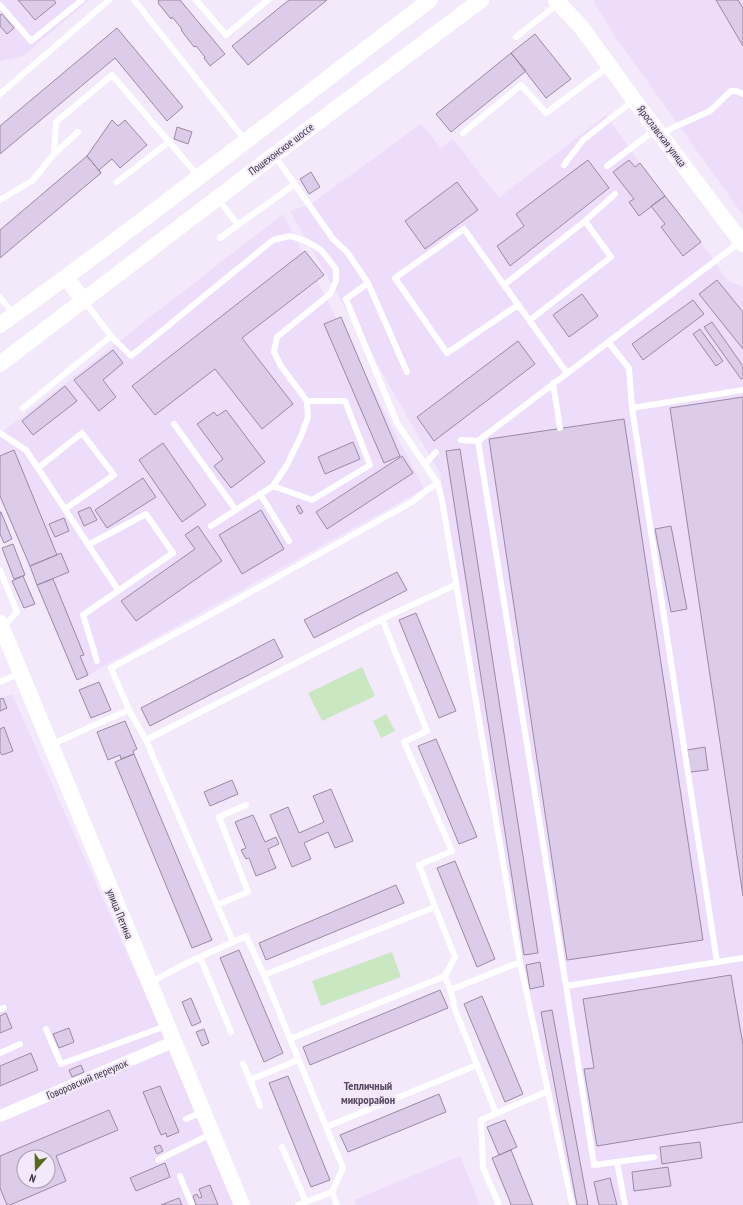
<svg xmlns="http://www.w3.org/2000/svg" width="743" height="1205" font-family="'PT Sans Narrow',sans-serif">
  <rect width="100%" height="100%" fill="#f3e9fb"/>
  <path fill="#eddcfa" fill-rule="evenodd" d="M0 0H89L23 56 0 61Z
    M593 0H743V215L612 32Z
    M606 115 640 163 701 242 728 281 743 287V1205H568L520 964 440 474 290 211 311 204 421 124 441 148 453 139 499 198Z
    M283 214 424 489 88 675 77 680 0 496V434Z
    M12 694 165 1039 0 1110V699Z
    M171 1049 235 1205H0V1122ZM24 1157H48V1181H24Z
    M460 1156 480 1205H357L354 1200Z"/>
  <path fill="#c9e7c1" d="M362 667 375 696 322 721 308 693Z
    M386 714 395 731 381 738 373 721Z
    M392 952 401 977 321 1006 312 981Z"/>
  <path fill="#dccbe9" stroke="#9a8aa5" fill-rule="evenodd" d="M18 0H54L56 3 35 20Z
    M158 0H180L225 54 210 66 204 58 205 57 196 46 194 47 181 30 182 29 172 17 171 19 158 3 159 2Z
    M289 0H327L248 65 232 46Z
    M716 0H738L743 8V46Z
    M2 14 14 28 7 34 0 26V15Z
    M117 28 183 107 167 121 115 58 0 154V126Z
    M535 34 571 79 546 98 511 53Z
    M511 53 526 71 451 132 436 114Z
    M112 120 118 126 125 120 147 145 120 168 112 159 99 170 101 173 87 156Z
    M177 127 192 132 188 144 174 139Z
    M87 156 101 173 0 258V230Z
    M588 160 609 188 510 266 497 246 524 226 516 214Z
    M629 160 635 167 640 163 665 196 639 216 629 202 634 199 613 172Z
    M311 172 320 187 309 194 300 179Z
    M457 182 478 210 425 249 405 221Z
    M665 196 701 242 683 256 661 227 665 224 651 206Z
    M305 251 324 275 242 338 293 404 262 429 215 369 155 415 132 386Z
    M717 280 743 312V349L699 294Z
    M582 294 598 316 569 337 553 315Z
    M693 300 704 314 643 360 632 344Z
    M341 317 400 456 384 463 324 324Z
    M712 322 743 366V378L741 379 704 327Z
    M700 329 723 361 716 366 693 334Z
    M518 341 535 364 434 441 417 417Z
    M113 350 123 363 103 380 116 397 99 411 74 380Z
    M65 386 77 401 33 435 22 421Z
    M743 397V896L670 408Z
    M226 410 265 462 231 488 214 466 223 459 197 424 214 412 217 416Z
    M624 419 703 940 567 960 489 439Z
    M353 442 360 459 325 474 318 457Z
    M163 443 206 505 182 522 139 460Z
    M460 449 538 953 524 955 446 451Z
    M14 450 57 555 30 566 0 496V456Z
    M402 456 413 473 327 529 316 512Z
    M143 478 156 497 107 528 95 510Z
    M299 505 303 512 300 514 296 507Z
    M90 507 97 520 84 526 78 512Z
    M261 510 284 549 242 574 219 535Z
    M0 512H1L12 539 4 543 0 534Z
    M64 518 69 531 55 537 49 524Z
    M198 526 222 561 136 621 121 601 195 549 185 535Z
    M671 526 687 609 671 612 655 529Z
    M13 544 25 575 14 579 2 548Z
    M61 553 69 572 37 585 30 566Z
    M397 572 407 590 314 638 304 620Z
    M23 576 35 604 24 608 12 581Z
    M53 579 84 655 80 656 88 675 77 680 37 585Z
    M416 613 456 711 439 718 399 620Z
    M274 639 283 657 150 726 141 708Z
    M99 682 111 710 91 718 79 690Z
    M3 698 7 708 0 711V699Z
    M125 721 137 749 133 751 134 754 121 759 120 755 108 760 97 732Z
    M4 727 13 751 2 755 0 752V729Z
    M436 739 477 837 459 844 418 746Z
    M705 747 708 770 690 772 687 750Z
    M134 754 212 940 192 948 115 762Z
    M232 780 238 794 210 806 204 792Z
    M331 789 353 841 335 848 328 832 304 843 311 859 292 867 270 815 288 807 299 833 324 822 313 796Z
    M253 815 265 842 276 837 279 844 268 849 276 868 256 876 249 858 246 859 241 850 246 848 235 822Z
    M455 861 495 959 477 967 437 868Z
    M396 885 404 903 266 960 259 943Z
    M239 950 283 1053 264 1062 220 958Z
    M540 962 544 986 530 989 526 965Z
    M731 975 743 1045V1122L597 1146 584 1069 594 1068 583 999Z
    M440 990 448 1008 310 1065 303 1047Z
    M482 996 523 1094 505 1102 464 1004Z
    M191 998 201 1022 192 1026 182 1002Z
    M552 1010 588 1205H577L541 1012Z
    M6 1013 12 1028 0 1033V1016Z
    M69 1028 74 1042 59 1048 53 1034Z
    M204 1029 209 1043 202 1046 196 1032Z
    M31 1053 38 1070 0 1086V1066Z
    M81 1065 84 1072 72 1077 69 1070Z
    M288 1076 330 1180 311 1187 269 1083Z
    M160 1086 179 1132 167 1137 166 1133 161 1135 143 1092Z
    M439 1094 446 1112 348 1152 340 1135Z
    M109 1110 118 1130 56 1156 66 1181 10 1205H7L0 1188V1156ZM24 1157H48V1181H24Z
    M505 1120 517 1147 499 1155 487 1127Z
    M700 1142 702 1158 662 1164 660 1147Z
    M160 1145 163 1151 157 1154 154 1147Z
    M511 1150 533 1205H511L509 1199 492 1158Z
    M165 1163 170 1177 136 1191 130 1178Z
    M668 1167 671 1186 634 1191 632 1172Z
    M610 1178 617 1205H599L594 1182Z
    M210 1185 218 1205H196L193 1196 197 1194 199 1198 202 1197 199 1189Z
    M179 1198 182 1205H161Z"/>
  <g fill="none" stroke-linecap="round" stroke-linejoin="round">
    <path stroke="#fff" stroke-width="6" d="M134 0 245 140
      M196 0 226 35 268 0
      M0 5 31 41 82 0
      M516 37 559 3
      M0 94 109 0
      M463 133 521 85 546 113 609 66
      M661 135 672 128 710 111 731 91H736L743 94
      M54 154 78 132
      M275 156 333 239 347 252 368 283 346 299 397 423 438 484
      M564 165 583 140 634 100
      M607 166 655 130
      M117 182 170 141
      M218 199 238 225 295 184
      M0 200 32 181 54 154 56 122 112 75 199 177
      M585 221 615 194
      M220 238 238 225
      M368 283 407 372
      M504 285 585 221 611 257 530 320
      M0 297 14 315
      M518 305 447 353 395 278 464 229 567 373
      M111 336 131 356 273 240 290 236 306 241 321 250 336 269V281L330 294 277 337 274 352 281 366 307 401 308 417 301 436 287 465 273 486 211 526
      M608 342 629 368 632 408
      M553 383 560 428
      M23 408 111 336 84 301
      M174 424 236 510
      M0 433 26 450 118 590
      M461 440 478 441 740 242
      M478 441 566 986
      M425 464 436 452
      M38 468 82 433 114 475 65 509
      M273 486 312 500 370 465 345 401H307
      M260 494 289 541
      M88 545 146 514 173 553 83 615 97 661
      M0 570 17 612 3 627
      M382 619 455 585
      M0 682 20 673
      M146 740 233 942
      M51 745 90 727 129 710
      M217 905 248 892 219 817 246 805
      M200 957 231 1032
      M717 962 632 408 743 390
      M264 975 343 1168 332 1192 298 1205
      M445 976 453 998 454 1007 496 1113
      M149 983 187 963 246 936 264 975 435 907 419 865 452 851 404 742 427 731 382 619 146 740 129 710 111 668 204 618 412 502 428 489 438 484 442 500 520 962 548 1091 572 1205
      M450 990 520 962
      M0 1009 4 1008
      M46 1029 61 1064 166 1026
      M290 1039 445 976 455 957 435 907
      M0 1053 20 1044
      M243 1064 250 1080
      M260 1106 250 1080 298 1060
      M186 1119 202 1112
      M326 1127 477 1065
      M282 1147 306 1202
      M654 1157 594 1165 566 986 743 958
      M158 1160 211 1134
      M617 1162 625 1205
      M180 1176 192 1205
      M332 1192 337 1205
      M499 1205 483 1168 481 1120 548 1091"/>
    <path stroke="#fff" stroke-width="12" d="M0 1116 173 1042"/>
    <path stroke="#fff" stroke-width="16" d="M556 0 582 28 634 100 743 244
      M66 277 83 300
      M0 325C146 220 287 109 430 0
      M0 364 274 155 481 0
      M0 623 242 1205"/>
  </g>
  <g text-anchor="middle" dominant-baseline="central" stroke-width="4" stroke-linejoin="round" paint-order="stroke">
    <g font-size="11" fill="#37313c" stroke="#f3e9fb">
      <text transform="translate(662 136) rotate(53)">Ярославская улица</text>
      <text transform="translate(281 149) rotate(-37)">Пошехонское шоссе</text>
      <text transform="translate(120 914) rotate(68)">улица Петина</text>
      <text transform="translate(87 1079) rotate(-23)">Говоровский переулок</text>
    </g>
    <g font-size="12" font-weight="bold" fill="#574861" stroke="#f3e9fb">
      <text x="368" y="1085">Тепличный<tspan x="368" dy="14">микрорайон</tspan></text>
    </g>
  </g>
  <g transform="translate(36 1169) rotate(200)"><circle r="19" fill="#f3e9fb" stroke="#a89faf"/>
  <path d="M0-3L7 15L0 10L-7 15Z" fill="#556b1b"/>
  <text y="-6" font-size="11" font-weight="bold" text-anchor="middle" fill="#37313c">N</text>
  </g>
</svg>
